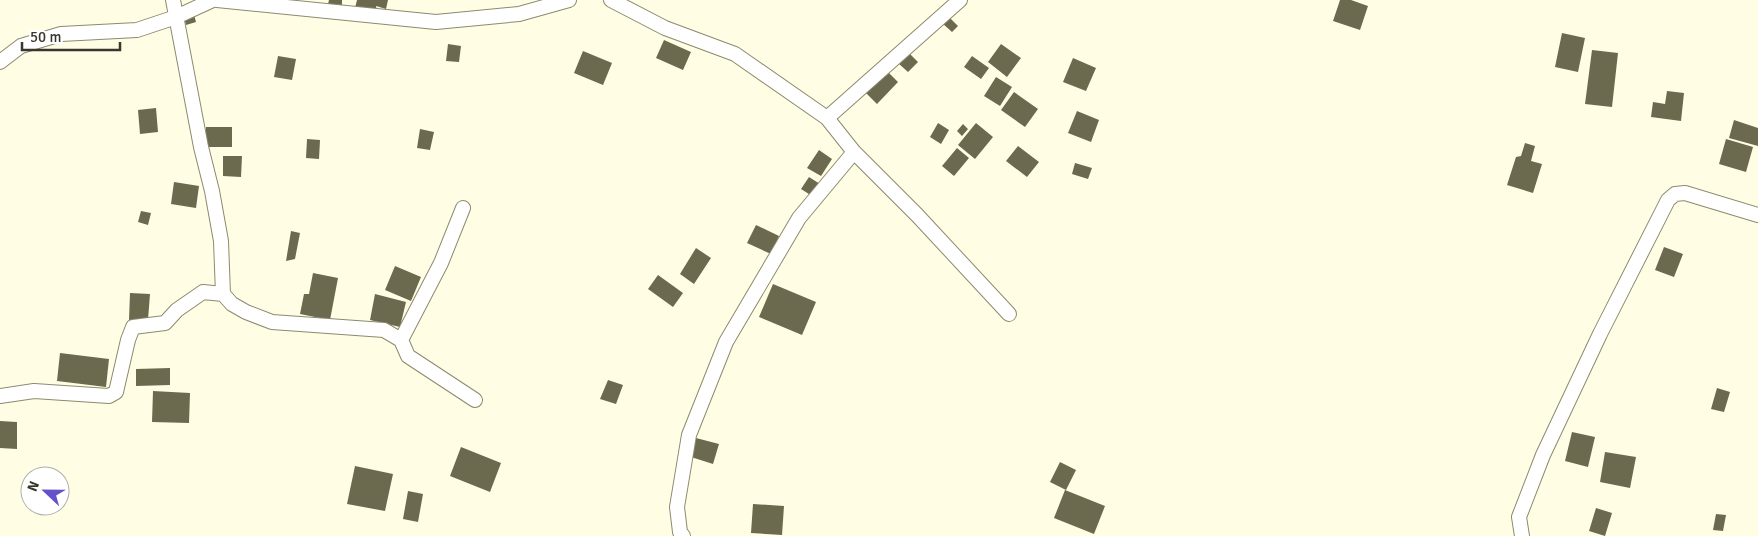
<svg xmlns="http://www.w3.org/2000/svg" width="1758" height="536" font-family="Signika,sans-serif">
  <rect width="100%" height="100%" fill="#fffee4"/>
  <path fill="#6b6a4e" d="M329 0H342V5L328 4Z
    M357 0H388L386 9 376 6 377 11 355 8Z
    M1340 0H1351L1368 6 1360 30 1333 21Z
    M193 11 196 22 186 25 183 14Z
    M948 16 958 26 952 32 942 23Z
    M1562 33 1585 38 1578 72 1555 67Z
    M664 40 691 52 683 70 656 58Z
    M448 44 461 46 459 62 446 61Z
    M1001 44 1021 58 1007 77 988 62Z
    M1592 50 1618 53 1612 107 1585 104Z
    M583 51 612 63 603 85 574 73Z
    M909 53 918 62 908 72 898 63Z
    M278 56 296 59 292 80 274 77Z
    M972 56 989 68 981 79 964 67Z
    M1073 58 1096 68 1086 91 1063 82Z
    M887 71 898 82 877 104 866 93Z
    M996 77 1012 87 1000 106 984 96Z
    M1667 91 1684 93 1681 121 1651 117 1653 102 1665 104Z
    M1014 92 1038 109 1025 127 1001 110Z
    M156 108 158 132 140 134 138 110Z
    M1077 111 1099 120 1091 142 1068 133Z
    M1734 120 1758 128V146L1729 138Z
    M938 123 949 130 941 144 930 137Z
    M976 123 993 137 975 159 958 145Z
    M963 124 968 129 962 136 957 131Z
    M206 127H232V147H205Z
    M420 129 434 132 430 150 417 148Z
    M307 139 320 140 319 159 306 158Z
    M1726 139 1753 147 1746 172 1719 164Z
    M1525 143 1535 146 1531 161 1542 164 1533 193 1507 185 1516 157 1521 156Z
    M1018 146 1039 162 1027 177 1006 161Z
    M957 148 969 158 954 176 942 166Z
    M819 150 832 159 821 176 807 168Z
    M223 156H242L241 177 223 176Z
    M1075 163 1092 168 1088 179 1072 174Z
    M809 177 820 184 812 196 801 189Z
    M174 182 199 186 196 208 171 204Z
    M141 211 151 213 148 225 138 222Z
    M756 225 779 236 771 254 747 243Z
    M291 231 300 233 295 259 286 261Z
    M1664 247 1683 254 1674 277 1655 270Z
    M696 248 711 258 694 284 680 274Z
    M395 266 421 277 411 301 385 290Z
    M313 273 338 278 330 320 300 314 304 294H309Z
    M658 275 683 293 673 307 648 289Z
    M773 284 816 302 802 335 759 317Z
    M130 293 150 294 148 320H129Z
    M375 294 406 302 400 327 370 320Z
    M60 353 109 359 106 387 57 381Z
    M170 368V385L136 386V369Z
    M608 380 623 385 616 404 600 399Z
    M1717 388 1730 392 1724 412 1711 409Z
    M153 391 190 393 189 423 152 422Z
    M0 421 17 422V449L0 448Z
    M1572 432 1595 437 1588 467 1565 461Z
    M696 438 719 444 713 464 691 457Z
    M461 447 501 463 490 492 450 476Z
    M1605 452 1636 457 1630 488 1600 482Z
    M1060 462 1076 470 1066 490 1050 482Z
    M355 466 393 474 385 511 347 504Z
    M1065 490 1105 506 1094 534 1054 518Z
    M408 491 423 494 418 522 403 519Z
    M753 504 784 506 782 535 751 533Z
    M1596 508 1612 513 1605 536 1589 531Z
    M1716 514 1726 515 1723 531 1713 530Z"/>
  <g fill="none" stroke-linecap="round" stroke-linejoin="round">
    <g stroke="#8c8a6e" stroke-width="16">
      <path id="minor" d="M173 0 201 147 212 191 221 241 223 294
        M217 0 436 22 519 14 569 0
        M611 0 665 28 735 54 827 118
        M960 0 827 118 854 152 917 215 1009 314
        M0 62 21 46 61 34 137 30 176 17 213 0
        M401 340 441 263 463 208
        M0 396 34 391 109 396 116 392 128 340 133 327 165 323 177 310 203 292 223 294 232 304 246 312 272 322 384 330 401 340 408 356 475 400
        M683 536 680 532 677 507 689 435 726 342 799 218 854 152
        M1522 536 1519 517 1543 455 1600 334 1668 200 1675 194 1685 193 1758 215"/>
    </g>
    <use href="#minor" stroke="#fff" stroke-width="14"/>
  </g>
  <g transform="translate(45 491) rotate(292)"><circle r="24" fill="#ffffff" stroke="#afafaa"/>
  <path d="M0-4L9 19L0 12L-9 19Z" fill="#6452cb"/>
  <text y="-8" font-size="14" font-weight="bold" text-anchor="middle" fill="#38372b">N</text>
  </g>
  <path d="M22 42v8h98v-8" fill="none" stroke="#38372b" stroke-width="2.5"/>
  <text x="30" y="42" font-size="15" fill="#38372b" stroke="#ffffff" stroke-width="4" paint-order="stroke">50 m</text>
</svg>
